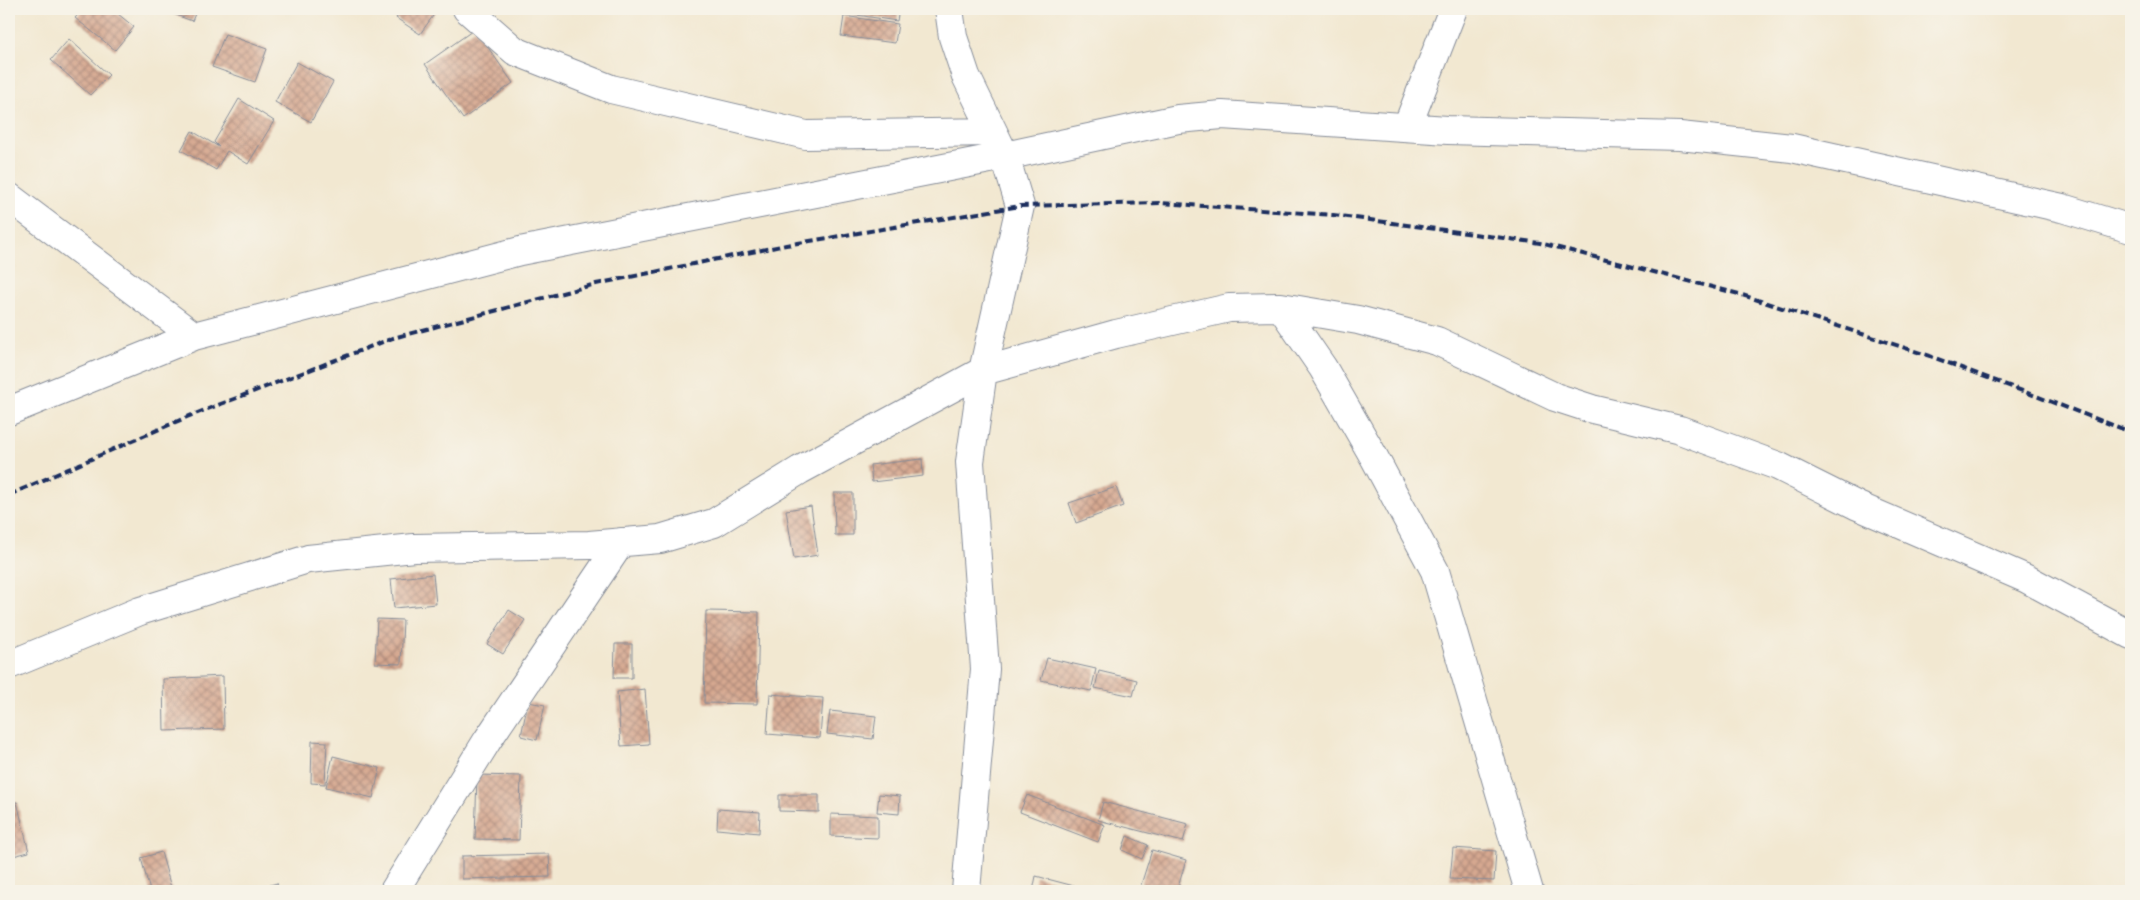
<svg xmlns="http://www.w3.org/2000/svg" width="2140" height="900" font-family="Delius,sans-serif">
  <defs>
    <pattern id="building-cross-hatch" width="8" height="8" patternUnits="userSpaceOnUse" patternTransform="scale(1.25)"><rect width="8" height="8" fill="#d6a890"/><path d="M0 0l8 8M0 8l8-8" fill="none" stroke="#ad8979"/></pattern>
  </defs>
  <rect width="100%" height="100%" fill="#f7f3e8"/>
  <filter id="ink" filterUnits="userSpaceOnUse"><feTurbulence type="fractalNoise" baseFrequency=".02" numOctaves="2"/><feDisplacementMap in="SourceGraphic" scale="10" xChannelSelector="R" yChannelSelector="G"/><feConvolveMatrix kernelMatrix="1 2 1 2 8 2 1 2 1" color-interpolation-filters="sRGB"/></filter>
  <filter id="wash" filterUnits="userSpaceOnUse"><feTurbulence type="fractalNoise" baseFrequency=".0096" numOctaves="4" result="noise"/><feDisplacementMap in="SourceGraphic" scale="20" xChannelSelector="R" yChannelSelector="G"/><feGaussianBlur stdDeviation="1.12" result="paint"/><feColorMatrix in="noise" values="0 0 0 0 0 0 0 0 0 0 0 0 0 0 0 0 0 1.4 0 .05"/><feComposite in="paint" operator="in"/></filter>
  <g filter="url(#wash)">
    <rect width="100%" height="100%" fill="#f2e8d1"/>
    <g id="blocks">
      <path fill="url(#building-cross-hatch)" d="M83 9H112L134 27 115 50 75 18Z
        M160 9H197L192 21Z
        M403 9H438L420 34 396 18Z
        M844 9H899L897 21 843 13Z
        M844 16 898 24 895 43 841 36Z
        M475 29 513 83 463 119 425 64Z
        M225 34 267 49 255 82 212 67Z
        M69 39 109 75 90 95 51 60Z
        M297 62 333 82 311 122 275 102Z
        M239 99 274 121 248 164 227 151 216 170 181 150 192 131 219 147 214 142Z
        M922 459 923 476 872 482 870 465Z
        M1116 487 1123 506 1076 523 1069 503Z
        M834 493H853V535H835Z
        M811 506 818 555 794 559 786 510Z
        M433 574 436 604 394 608 391 579Z
        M509 610 525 620 503 654 487 644Z
        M706 611 759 612 757 704 704 703Z
        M377 619 403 620 401 664 375 663Z
        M615 644H632V678H614Z
        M1047 658 1096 669 1091 691 1041 680Z
        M1099 671 1137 680 1133 696 1095 688Z
        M223 676 224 729 164 731 163 679Z
        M645 689 649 744 621 746 617 692Z
        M770 694 823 698 820 738 767 734Z
        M528 702 545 705 537 740 521 736Z
        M830 711 876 716 873 739 827 734Z
        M312 741 327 742 325 784 311 783Z
        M333 756 380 768 373 798 326 787Z
        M477 775 521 776 519 840 475 839Z
        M879 794 900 796 899 814 877 812Z
        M779 795H819V812L779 811Z
        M1027 795 1105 825 1098 842 1020 812Z
        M17 802 29 852 9 857V803Z
        M1103 802 1188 824 1183 842 1098 820Z
        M718 809 760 812 759 833 717 829Z
        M831 814 878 816V838L831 836Z
        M1127 836 1148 845 1142 859 1122 850Z
        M1453 848 1496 851 1494 881 1450 879Z
        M1152 850 1186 860 1177 891H1139Z
        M161 852 172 891H150L141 858Z
        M549 854 550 877 462 879V856Z
        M1036 876 1093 891H1033Z
        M277 883 279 891H250Z
        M1628 885 1658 890V891H1626Z"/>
    </g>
  </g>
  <g filter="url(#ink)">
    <use href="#blocks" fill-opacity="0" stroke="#868c98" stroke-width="1"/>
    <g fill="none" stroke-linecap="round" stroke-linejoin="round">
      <g stroke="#868c98" stroke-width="30">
        <path id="minor" d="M467 9 515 51 611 89 806 135 993 132
          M949 9 953 37 966 76 1005 156 1020 206 983 371 970 462 985 669 966 891
          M1407 127 1453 9
          M9 197 194 336
          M1281 307 1323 368 1374 457 1435 571 1529 891
          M9 411 194 336 520 251 1005 156 1178 119 1222 115 1448 130 1680 136 1792 148 2062 208 2131 229
          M9 665 140 611 308 559 414 548 589 545 660 539 714 523 800 470 983 371 1116 334 1229 308 1281 307 1358 320 1437 341 1555 397 1592 409 1680 430 1778 466 1858 506 2027 579 2131 635
          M394 891 487 741 621 542"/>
      </g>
      <use href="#minor" stroke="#fff" stroke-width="28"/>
      <path stroke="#1b2f5e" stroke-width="4" stroke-dasharray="8 4" stroke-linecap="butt" d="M9 495 187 417 393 338 596 284 786 245 1020 206 1161 203 1333 215 1540 243 1739 294 1930 356 2131 432"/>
    </g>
  </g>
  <rect width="2140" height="900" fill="none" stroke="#f7f3e8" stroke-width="30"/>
</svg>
